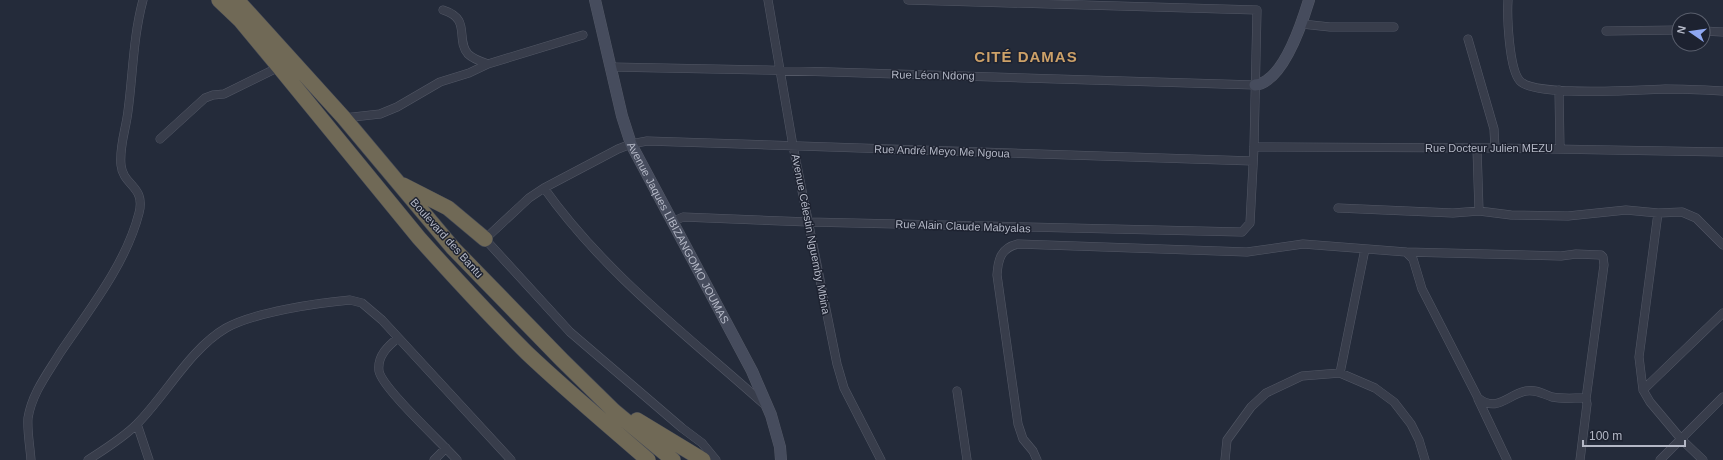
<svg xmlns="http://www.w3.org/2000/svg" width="1723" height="460" font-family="Arial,sans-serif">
  <rect width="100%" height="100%" fill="#242b3a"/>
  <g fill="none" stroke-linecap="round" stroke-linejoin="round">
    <g stroke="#535866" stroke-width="9">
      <path id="street" d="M768 0 793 146 837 364 844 388 881 460
        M1508 0C1507 17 1509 69 1520 81 1535 97 1639 90 1665 89 1684 89 1704 90 1723 91
        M443 10C472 19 455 39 468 54 473 59 482 62 488 64
        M1302 24 1330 27H1394
        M1606 31 1679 30
        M1703 31 1723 32
        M1468 39 1494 129 1495 148
        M611 67 766 70 1255 85
        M1559 90 1560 149
        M344 118 380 114 397 107 440 82 469 73 488 64 583 35
        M160 139 205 98 213 95 224 94 279 67
        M1254 147 1495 148 1723 152
        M1477 148 1479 211
        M544 188C605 274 688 336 765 405
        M1338 208 1453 213 1479 211 1511 215 1568 216 1626 210 1658 213 1682 212 1696 218 1723 245
        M1658 213 1639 357 1643 390 1650 402 1682 440 1703 460
        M672 222 683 217 809 222 1242 232 1250 223 1254 147 1257 10 908 0
        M1406 252 1561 256 1576 254 1601 255 1603 257 1604 265 1586 399
        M398 338C388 346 377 356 379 371 382 388 442 443 457 460
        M1340 373 1365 249
        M1643 390 1723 313
        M957 391 967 460
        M1478 399 1507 460
        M137 424 149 460
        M31 460C30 446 27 431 28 418 32 393 48 373 60 353 89 310 126 264 139 213 146 186 123 186 121 165 119 147 126 129 128 111 133 74 133 37 143 0
        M88 460C105 449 123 438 137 424 166 395 190 349 226 328 255 312 317 303 350 300L362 303 382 320 511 460
        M434 460 446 448
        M716 460 702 443 682 428 570 332 485 239 529 198 544 188 618 149 631 144 647 141 1253 161
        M1037 460 1033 451 1023 439 1018 424 997 275C998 259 1001 248 1018 244L1247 252 1303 244 1406 252 1413 259 1422 289 1478 398C1497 413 1507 395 1526 391 1536 389 1543 394 1552 397 1562 399 1573 398 1583 398L1586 399 1587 404 1580 460
        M1225 460 1227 440 1251 407 1266 393 1302 376 1340 373 1375 388 1394 402 1411 424 1419 440 1425 460
        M1660 460 1723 397"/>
    </g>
    <g stroke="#535866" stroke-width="12">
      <g id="secondary">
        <path id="s1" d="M595 0 622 116 631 144 752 371 771 415 780 447 781 460"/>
        <path d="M1255 85C1283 82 1302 23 1309 0"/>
      </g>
    </g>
    <g stroke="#434856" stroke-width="16">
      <path id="highway" d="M219 0 240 20 279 67 419 238C454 277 490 316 527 353 566 390 608 425 648 460
        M237 0 344 118 453 248 562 360 614 411 673 460
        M403 185 448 208 485 239
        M637 420 703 460"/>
    </g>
    <use href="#street" stroke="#383d4b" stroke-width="8"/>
    <use href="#secondary" stroke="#464c5d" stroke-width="11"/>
    <use href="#highway" stroke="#706956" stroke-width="15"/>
  </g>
  <g text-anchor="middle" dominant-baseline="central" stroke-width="3" stroke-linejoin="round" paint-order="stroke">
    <g font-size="11" fill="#b4b8c6" stroke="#1d2230">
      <text transform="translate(933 75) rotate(1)">Rue Léon Ndong</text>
      <text x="1489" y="148">Rue Docteur Julien MEZU</text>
      <text transform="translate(942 151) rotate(2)">Rue André Meyo Me Ngoua</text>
      <text transform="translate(963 226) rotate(2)">Rue Alain Claude Mabyalas</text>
      <text stroke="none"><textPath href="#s1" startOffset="249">Avenue Jaques LIBIZANGOMO JOUMAS</textPath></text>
      <text transform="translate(811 234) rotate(79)">Avenue Célestin Nguemby Mbina</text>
      <text transform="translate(447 238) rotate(48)">Boulevard des Bantu</text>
    </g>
    <g font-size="15" font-weight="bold" letter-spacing="1" fill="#cda168" stroke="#1d2230">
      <text x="1026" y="56">CITÉ DAMAS</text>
    </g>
  </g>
  <g transform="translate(1691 32) rotate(283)"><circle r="19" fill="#1d2230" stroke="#595e6c"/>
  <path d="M0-3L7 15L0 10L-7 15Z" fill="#8ea7f1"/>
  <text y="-6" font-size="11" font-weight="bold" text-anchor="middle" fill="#b4b8c6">N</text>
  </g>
  <path d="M1583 440v6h102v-6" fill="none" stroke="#b4b8c6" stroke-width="2"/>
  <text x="1589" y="440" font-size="12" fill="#b4b8c6" stroke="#1d2230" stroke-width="3" paint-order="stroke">100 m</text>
</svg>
